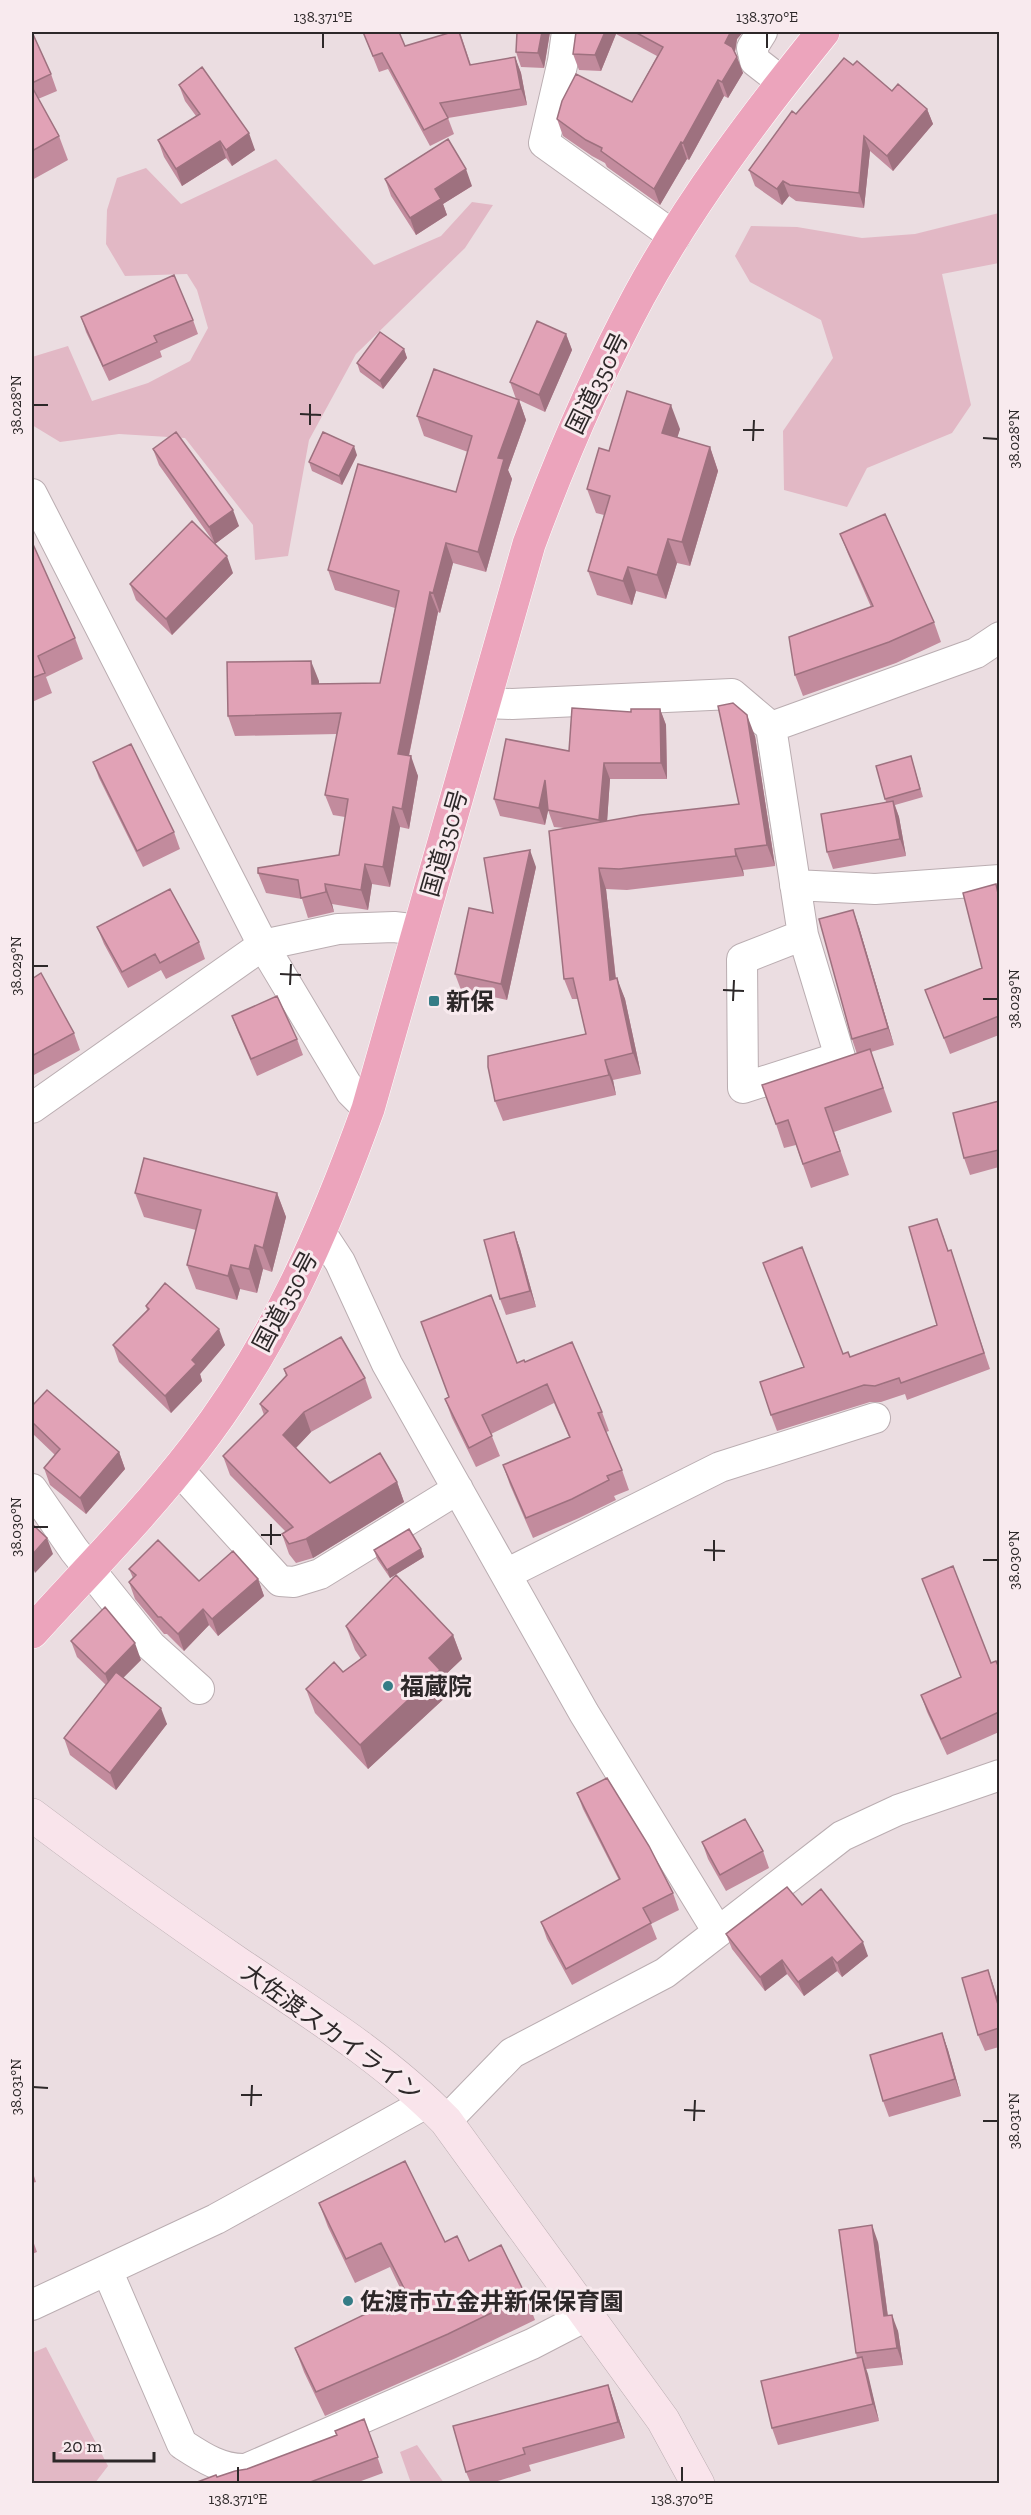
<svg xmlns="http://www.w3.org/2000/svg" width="1031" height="2515" font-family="'Zilla Slab','Noto Sans JP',serif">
  <rect width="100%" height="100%" fill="#ebdde1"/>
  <path fill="#e2b8c5" d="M276 159 374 265 441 236 472 202 493 205 465 248 356 354 309 440 288 556 255 560 253 525 185 438 119 434 60 442 32 425V357L68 346 92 401 148 383 190 361 208 328 197 290 187 274 125 276 106 244 107 210 117 178 146 168 181 204Z
    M999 213V263L942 274 971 405 952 433 867 468 847 507 784 490 783 431 833 358 821 320 750 282 735 256 751 226 797 227 862 238 915 234Z
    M46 2347 108 2466 95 2483H32V2353Z
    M417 2445 444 2483H411L400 2452Z"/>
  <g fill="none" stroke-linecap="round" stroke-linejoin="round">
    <g stroke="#baadb1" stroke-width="32">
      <path id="street" d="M567 32 563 61 544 143 675 237
        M762 32 752 48 755 61 782 82
        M32 494 263 945 351 1092 368 1109
        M484 703 512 704 732 694 771 727 976 653 1000 637
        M771 727 803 935 840 1057 743 1088 742 959 803 935
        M795 885 875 889 1000 880
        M32 1108 263 945 338 929 394 927 419 930
        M321 1233 340 1262 387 1364 584 1713 718 1932
        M178 1469 280 1581 294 1582 320 1574 458 1489
        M32 1489 74 1550 151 1646 199 1689
        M506 1574 720 1467 875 1418
        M446 2121 512 2053 665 1973 842 1836 898 1810 1000 1775
        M107 2270 182 2444C202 2457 221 2470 246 2469L532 2344 588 2315
        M32 2305 216 2219 428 2102"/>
    </g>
    <g stroke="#baadb1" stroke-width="34">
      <path id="secondary" d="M32 1815C100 1866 169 1916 239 1964 310 2012 386 2059 446 2121L663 2420 698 2484"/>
    </g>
    <g stroke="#fff" stroke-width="34">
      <path id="highway" d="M32 1632C87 1571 145 1513 195 1448 275 1345 324 1231 368 1109L529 544C560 460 596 376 639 296 690 202 756 115 823 32"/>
    </g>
    <use href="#street" stroke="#fff" stroke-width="30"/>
    <use href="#secondary" stroke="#f9e4eb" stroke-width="33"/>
    <use href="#highway" stroke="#eca4bc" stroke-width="33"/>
  </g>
  <path fill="#c28b9d" d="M32 32 51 74 57 91 38 99 59 136 68 160 32 180Z
    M363 32H399L405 46 460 32 471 65 515 57 521 73 527 105 448 118 454 134 430 146 388 69 379 72Z
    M550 32 544 68 521 67 516 52Z
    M576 32H743L737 39 735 52 743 73 728 98 724 96 689 160 687 159 660 205 607 167 605 163 592 156 563 136 557 119 632 102 657 56 616 34 601 71 579 70 573 54Z
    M853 65 892 91 927 109 933 124 893 171 870 151 864 208 796 201 789 196 782 205 755 186 749 170 796 114Z
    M179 85 255 150 232 166 226 158 182 186 164 157 158 140 196 116 185 101Z
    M385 179 472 186 443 204 447 215 416 235 391 196Z
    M81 317 193 320 198 334 160 351 162 357 109 381 86 332Z
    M566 334 572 350 545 412 519 400 526 420 508 470 512 479 486 572 453 563 440 613 438 612 409 756 418 776 409 829 400 827 390 887 372 884 368 910 332 904 334 912 308 918 302 899 266 893 258 873 339 855 345 817 333 815 325 795 337 734 235 736 228 716 319 681V684L380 683 395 608 335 590 328 570 456 492 468 452 424 436 417 416 516 399 510 382Z
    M404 349 407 358 383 389 360 372 357 363Z
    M680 429 677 438 710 447 718 471 690 566 677 563 666 599 636 591 632 605 597 595 588 571 604 515 596 513 587 489 609 451Z
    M153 449 239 526 215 544 159 465Z
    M357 455 342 485 312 471 309 462Z
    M840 534 934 622 941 642 896 663 803 696 795 675 871 607 848 554Z
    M32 542 75 638 83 659 46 677 52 693 32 702Z
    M233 573 172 635 136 600 130 584Z
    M660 709 666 725 667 779H610L607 821 739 804 755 736 775 866 743 870 744 876 627 890 606 889 616 979 625 999 641 1074 613 1080 616 1095 503 1121 495 1101 586 1034 578 999H572L564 979V828L554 827 548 810 545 825 500 816 494 799 569 751 631 712Z
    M911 756 923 797 895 805 899 817 906 856 833 869 827 852 886 802 876 766Z
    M93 762 174 832 180 849 143 867 99 778Z
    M536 867 507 1000 461 990 455 974 493 913Z
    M999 894V1035L950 1054 925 990 982 968Z
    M97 927 199 942 205 959 166 979 161 970 128 988 104 944Z
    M859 927 894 1045 871 1052 892 1112 834 1132 849 1175 811 1188 796 1145 784 1148 776 1124 857 1054 852 1039Z
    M32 979 74 1033 80 1050 32 1076Z
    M232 1016 297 1039 303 1055 257 1076 238 1032Z
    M999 1101V1167L970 1175 964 1158Z
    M135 1193H277L286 1217 272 1272 263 1269 257 1293 240 1289 237 1300 196 1289 187 1265 196 1230 144 1217Z
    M514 1232 520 1249 536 1307 506 1315 500 1299Z
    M943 1235 948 1251 951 1250 956 1267 990 1369 907 1400 905 1394 881 1402H870L777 1431 771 1415 843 1354 850 1357 937 1325Z
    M146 1306 225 1345 200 1374 202 1381 171 1413 119 1362 113 1345 147 1310Z
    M525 1362 602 1412 609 1431 606 1432 622 1470 629 1490 614 1496 616 1500 579 1518 533 1538 510 1485 503 1465 569 1437 554 1403 491 1434 500 1456 476 1467 452 1418 445 1399 517 1363Z
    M284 1369 365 1378 372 1398 311 1432 296 1448 330 1483 397 1482 404 1502 313 1558 296 1563 289 1554 282 1534 286 1532 230 1475 223 1456 264 1415 260 1404 286 1376Z
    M32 1406 119 1452 125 1469 86 1514 50 1485 44 1468 55 1455 32 1433Z
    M421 1549 424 1557 390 1578 377 1559 374 1550Z
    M129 1569 199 1581 258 1579 264 1596 218 1636 209 1625 184 1651 167 1634H164L135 1599 129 1582 133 1578Z
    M922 1579 991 1663 999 1668V1732L947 1755 927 1712 921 1695 961 1677Z
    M346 1626 453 1635 462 1659 443 1677 449 1694 368 1769 315 1713 306 1689 343 1672 361 1659 355 1650Z
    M71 1641 141 1660 123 1678 167 1724 116 1790 70 1755 64 1738 106 1685 77 1657Z
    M577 1793 673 1893 679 1910 651 1924 657 1939 572 1985 547 1939 541 1922 619 1880 583 1809Z
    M702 1842 763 1851 769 1868 726 1891 708 1859Z
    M802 1905 868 1956 842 1977 837 1971 804 1996 787 1974 765 1991 732 1949 726 1934Z
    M988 1970 999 2004V2047L985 2051 978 2035Z
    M942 2033 948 2050 961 2096 889 2117 883 2101Z
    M32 2170 36 2182 32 2183Z
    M319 2203 445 2242 469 2261 526 2296 535 2320 456 2358 325 2416 304 2372 295 2348 404 2296 390 2267 355 2283 328 2227Z
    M32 2238 37 2252 32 2254Z
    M878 2242 888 2316 898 2331 903 2365 866 2369 879 2421 778 2445 772 2428 857 2358 856 2353Z
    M608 2385 614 2402 625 2438 529 2465 531 2471 488 2484H471L466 2472Z
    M364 2419 383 2473 353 2484H192L247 2469 336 2436 335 2431Z"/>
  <path fill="#9e717f" d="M542 32H550L544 68 538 53Z
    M605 32H615L616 34 601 71 595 55Z
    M730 32H743L737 39 735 51 731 59 725 43Z
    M515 57 521 73 527 105 521 89Z
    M737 57 743 73 728 98 722 82Z
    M718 80 724 96 689 160 683 143Z
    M927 109 933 124 893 171 887 156Z
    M249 133 255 150 232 166 226 150Z
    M864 136 870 151 864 208 859 193Z
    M220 141 226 158 182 186 176 169Z
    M681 142 687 159 660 205 654 189Z
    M466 169 472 186 443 204 447 215 416 235 410 218 435 189Z
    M783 181 789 196 782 205 777 189Z
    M566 334 572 350 545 412 539 395Z
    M404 349 407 358 383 389 380 381Z
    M519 400 526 420 508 470 512 479 486 572 478 552 498 458Z
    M671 405 680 429 671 457 662 433Z
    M354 446 357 455 342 485 339 476Z
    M710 447 718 471 690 566 682 542Z
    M233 510 239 526 215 544 209 527Z
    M668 539 677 563 666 599 657 575Z
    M446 543 453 563 440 613 433 593Z
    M227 556 233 573 172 635 166 619Z
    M628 567 636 591 632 605 623 581Z
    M430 592 438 612 405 774 398 754Z
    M311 661 319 681V704L312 684Z
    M660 709 666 725 667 779 661 763Z
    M747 715 755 736 775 866 767 845Z
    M411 756 418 776 409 829 402 809Z
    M604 763 610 779 606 837 599 820Z
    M545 780 551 797 545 825 539 808Z
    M893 801 899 817 906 856 900 839Z
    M393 807 400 827 390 887 383 867Z
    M735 849 743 870 744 876 736 856Z
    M530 850 536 867 507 1000 501 984Z
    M365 864 372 884 368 910 361 890Z
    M599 868 606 889 618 1000 610 980Z
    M325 884 332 904 334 912 326 892Z
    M853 910 859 927 894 1045 888 1028Z
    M617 978 625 999 641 1074 633 1053Z
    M605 1060 613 1080 616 1095 609 1075Z
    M277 1193 286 1217 272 1272 263 1248Z
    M514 1232 520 1249 536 1307 530 1291Z
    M255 1245 263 1269 257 1293 249 1269Z
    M231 1265 240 1289 237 1300 228 1276Z
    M219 1329 225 1345 200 1374 202 1381 171 1413 165 1396 192 1360Z
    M304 1412 311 1432 290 1454 283 1435Z
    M119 1452 125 1469 86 1514 80 1498Z
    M397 1482 404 1502 313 1558 306 1539Z
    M47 1538 53 1554 35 1573 32 1565V1555Z
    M421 1549 424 1557 390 1578 387 1570Z
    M258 1579 264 1596 218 1636 212 1619Z
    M203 1609 209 1625 184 1651 178 1634Z
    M453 1635 462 1659 443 1677 449 1694 368 1769 360 1745 429 1658Z
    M135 1643 141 1660 111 1690 105 1674Z
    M161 1708 167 1724 116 1790 110 1773Z
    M863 1942 868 1956 842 1977 837 1963Z
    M832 1957 837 1971 804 1996 798 1982Z
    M782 1960 787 1974 765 1991 760 1977Z
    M988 1970 994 1987 999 2004V2008Z
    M942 2033 948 2050 961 2096 955 2079Z
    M872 2225 878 2242 890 2333 884 2316Z
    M892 2315 898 2331 903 2365 897 2348Z
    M862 2357 868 2374 879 2421 873 2404Z
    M608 2385 614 2402 625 2438 618 2422Z"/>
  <path fill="#e1a2b6" stroke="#9e717f" stroke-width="1.5" d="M32 32 51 74 32 83Z
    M363 32H399L405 46 452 32H459L470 65 515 57 521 89 440 103 448 118 424 130 382 53 373 56Z
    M517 32H542L538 53 516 52Z
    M576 32H605L595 55 573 54Z
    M635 32H730L729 35 725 43 732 47 737 57 722 82 718 80 683 143 681 142 654 189 601 151 602 148 586 140 557 119 562 101 576 74 632 102 663 47Z
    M844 58 853 65 857 61 892 91 898 84 927 109 887 156 864 136 859 193 790 185 783 181 777 189 749 170 792 111 796 114Z
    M202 67 249 133 226 150 220 141 176 169 158 140 200 114 179 85Z
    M32 87 59 136 32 151Z
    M448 139 466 169 435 189 441 199 410 218 385 179Z
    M174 275 193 320 154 336 157 342 103 366 81 317Z
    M537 321 566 334 539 395 510 382Z
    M380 332 404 349 380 381 357 363Z
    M434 369 519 400 498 458 504 459 478 552 446 543 433 593 430 592 398 754 411 756 402 809 393 807 383 867 365 864 361 890 325 884 326 892 301 898 298 880 258 873V868L339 855 348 799 325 795 341 713 228 716 227 662 311 661 312 684 380 683 399 591 328 570 358 464 456 492 472 436 417 416Z
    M627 391 671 405 662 433 710 447 682 542 668 539 657 575 628 567 623 581 588 571 610 496 587 489 599 448 609 451Z
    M176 432 233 510 209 527 153 449Z
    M323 432 354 446 339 476 309 462Z
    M885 514 934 622 889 642 795 675 789 637 873 606 840 534Z
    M192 521 227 556 166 619 130 584Z
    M32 542 75 638 38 656 45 673 32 678Z
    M733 703 747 715 767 845 735 849 736 856 619 869 599 868 610 980 617 978 633 1053 605 1060 609 1075 495 1101 488 1067V1056L586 1034 573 978 564 979 549 831 641 815 739 804 718 706Z
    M572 708 631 712V709H660L661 763H604L599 820 548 810 545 780 539 808 494 799 506 739 569 751Z
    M131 744 174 832 137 851 93 762Z
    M911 756 920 789 885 799 876 766Z
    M893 801 900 839 827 852 821 814Z
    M530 850 501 984 455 974 469 908 493 913 484 858Z
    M996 884 999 898V1016L944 1038 925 990 982 968 963 893Z
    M170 889 199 942 160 963 155 954 122 972 97 927Z
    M853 910 888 1028 852 1039 819 919Z
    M41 973 74 1033 32 1056V979Z
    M277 996 297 1039 251 1059 232 1016Z
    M870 1049 883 1088 825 1108 840 1151 803 1164 788 1120 776 1124 762 1085Z
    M999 1101V1150L964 1158 953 1113Z
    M144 1158 277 1193 263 1248 255 1245 249 1269 231 1265 228 1276 187 1265 201 1210 135 1193Z
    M937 1219 948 1251 951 1250 984 1353 901 1383 899 1378 875 1386 864 1385 771 1415 760 1382 804 1367 763 1263 802 1247 843 1354 848 1352 850 1357 937 1325 909 1227Z
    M514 1232 530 1291 500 1299 484 1240Z
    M165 1283 219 1329 192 1360 196 1364 165 1396 113 1345 149 1309 146 1306Z
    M491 1295 517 1363 524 1360 525 1362 572 1342 602 1412 598 1413 622 1470 607 1476 609 1480 572 1499 526 1518 503 1465 570 1437 547 1384 482 1415 492 1436 469 1448 445 1399 449 1397 421 1322Z
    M341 1337 365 1378 304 1412 283 1435 330 1483 380 1453 397 1482 306 1539 289 1544 282 1534 293 1527 223 1456 268 1411 260 1404 287 1375 284 1369Z
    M47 1390 119 1452 80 1498 44 1468 60 1449 32 1422V1406Z
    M32 1524 47 1538 32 1555Z
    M409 1529 421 1549 387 1570 374 1550Z
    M158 1540 199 1581 233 1551 258 1579 212 1619 203 1609 178 1634 161 1617H158L129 1582 136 1575 129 1569Z
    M953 1566 991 1663 996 1661 999 1668V1712L941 1739 921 1695 961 1677 922 1579Z
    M396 1575 453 1635 429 1658 440 1670 360 1745 306 1689 334 1662 343 1672 366 1655 346 1626Z
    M105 1607 135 1643 105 1674 71 1641Z
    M116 1672 161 1708 110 1773 64 1738Z
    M607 1778 649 1846 673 1893 643 1908 651 1923 566 1969 541 1922 620 1879 577 1793Z
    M745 1819 763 1851 720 1875 702 1842Z
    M787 1887 802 1905 821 1889 863 1942 837 1963 832 1957 798 1982 782 1960 760 1977 726 1934Z
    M988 1970 999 2008V2028L978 2035 962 1978Z
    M942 2033 955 2079 883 2101 870 2055Z
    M405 2161 445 2242 457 2236 469 2261 501 2245 526 2296 448 2334 316 2392 295 2348 407 2294 381 2243 346 2259 319 2203Z
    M872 2225 884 2316 892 2315 897 2348 856 2353 839 2230Z
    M862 2357 873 2404 772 2428 761 2381Z
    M608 2385 618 2422 523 2448 525 2454 466 2472 453 2426Z
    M364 2419 378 2457 305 2484H192L216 2475 217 2477 235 2471 247 2469 337 2435 335 2431Z"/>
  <path fill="none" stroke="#2d2829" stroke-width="2" d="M323 48V33M767 48V33M33 405H48M300 414 321 415M310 425V404M743 430H764M983 438 998 439M753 441 754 420M33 966H48M280 974 301 975M290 985 291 964M723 990 744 991M983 999H998M733 1001 734 980M33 1527H48M261 1535H281M271 1545V1524M704 1550 725 1551M983 1560H998M714 1561V1540M33 2087 48 2088M241 2095H262M251 2106 252 2085M684 2110 705 2111M694 2121 695 2100M983 2121H998M238 2482V2467M682 2482V2467"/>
  <g fill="#357c86" stroke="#f8eaee" stroke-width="2">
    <rect x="428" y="995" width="12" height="12" rx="3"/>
    <circle cx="388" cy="1686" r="6"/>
    <circle cx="348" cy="2301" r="6"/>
  </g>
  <g text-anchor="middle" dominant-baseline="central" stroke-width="6" stroke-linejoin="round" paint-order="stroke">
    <g font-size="24" fill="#2d2829" stroke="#f8eaee">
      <text transform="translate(597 383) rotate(-64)">国道350号</text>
      <text transform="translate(444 843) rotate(-74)">国道350号</text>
      <text transform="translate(285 1301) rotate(-62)">国道350号</text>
      <text transform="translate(332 2032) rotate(36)">大佐渡スカイライン</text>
    </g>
    <g font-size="24" font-weight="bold" fill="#2d2829" stroke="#f8eaee" text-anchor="start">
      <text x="446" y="1001">新保</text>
      <text x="400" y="1686">福蔵院</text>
      <text x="360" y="2301">佐渡市立金井新保保育園</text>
    </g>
  </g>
  <rect width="1031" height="2515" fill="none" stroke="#f8eaee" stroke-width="66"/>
  <path d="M54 2452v9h100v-9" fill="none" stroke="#2d2829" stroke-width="3"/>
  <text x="63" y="2452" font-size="18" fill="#2d2829" stroke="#f8eaee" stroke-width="4.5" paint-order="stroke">20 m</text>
  <rect x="33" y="33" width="965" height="2449" fill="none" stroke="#2d2829" stroke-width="2"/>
  <g font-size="15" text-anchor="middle" fill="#2d2829">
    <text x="323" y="22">138.371°E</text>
    <text x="767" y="22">138.370°E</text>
    <text transform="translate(16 405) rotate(-90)" y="5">38.028°N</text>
    <text transform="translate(1014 439) rotate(-90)" y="5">38.028°N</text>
    <text transform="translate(16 966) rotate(-90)" y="5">38.029°N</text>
    <text transform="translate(1014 999) rotate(-90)" y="5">38.029°N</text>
    <text transform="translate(16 1527) rotate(-90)" y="5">38.030°N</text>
    <text transform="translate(1014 1560) rotate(-90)" y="5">38.030°N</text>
    <text transform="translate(16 2087) rotate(-90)" y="5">38.031°N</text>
    <text transform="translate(1014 2121) rotate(-90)" y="5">38.031°N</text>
    <text x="238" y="2504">138.371°E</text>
    <text x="682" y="2504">138.370°E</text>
  </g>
</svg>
